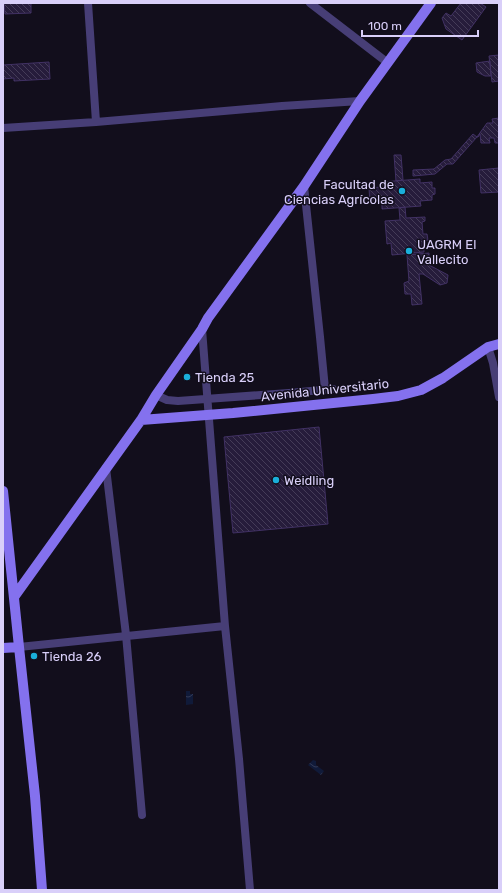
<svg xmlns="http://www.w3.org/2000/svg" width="502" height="893" font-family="Rubik,sans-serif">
  <defs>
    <pattern id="water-waves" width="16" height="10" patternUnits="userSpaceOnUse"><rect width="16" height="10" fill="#101a39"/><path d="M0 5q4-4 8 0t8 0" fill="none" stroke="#323a56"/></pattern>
    <pattern id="building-back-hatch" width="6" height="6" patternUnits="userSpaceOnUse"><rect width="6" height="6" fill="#261c3b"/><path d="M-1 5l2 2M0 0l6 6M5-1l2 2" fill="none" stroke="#453c58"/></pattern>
  </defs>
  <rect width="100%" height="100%" fill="#120e1c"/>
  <path fill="url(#water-waves)" d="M186 691H190V694H193V704L186 705Z
    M313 760 316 761V765L324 771 321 775 308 765Z"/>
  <path fill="url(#building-back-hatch)" stroke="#413164" d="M4 3H31V13L5 14Z
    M461 3H480L486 7 462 40 446 29 442 18 446 13 451 16Z
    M499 55V81L492 82 489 56Z
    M490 61 491 76H485L477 72 476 63Z
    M49 62 50 79 14 81V78L3 79V65Z
    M499 118V143H495L494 138H489L490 143H481L480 134 478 137H477L487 123H493L492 119Z
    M473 134 477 137 453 164H447L435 174 413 176V170L434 169 445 160 451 159Z
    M394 155H401L403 180 396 181Z
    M499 168V192L481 193 479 170Z
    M420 179V183L432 182V188H435V194L432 195V200L420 201 421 206 382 209V203L370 204 369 188 381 187V182Z
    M405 207 406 218 425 217V221L422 222 423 234H427L428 240 423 241 424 252 392 255 391 243 387 244 385 221 400 220 399 208Z
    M429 253V265L448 275 447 283 440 285 423 274H419L422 304 412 305 411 294H405L404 283 409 281 407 255Z
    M319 427 328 524 233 533 224 437Z"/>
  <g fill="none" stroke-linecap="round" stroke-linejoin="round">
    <path stroke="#473e76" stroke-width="8" d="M88 3 96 122
      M310 3 388 63
      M3 128 96 122 282 106 360 101
      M304 186 320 337 325 389
      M202 329 225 626 239 759 250 890
      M488 347 493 363 499 397
      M156 395 167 400 178 401 289 393 333 389
      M106 468 126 635 142 815
      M19 647 225 626"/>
    <path stroke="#8471ee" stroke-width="10" d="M141 420 233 413 373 399 398 396 421 390 443 378 488 347 499 344
      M3 491 19 647 35 796 42 890
      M14 597 141 420 156 395 202 329 208 318 304 186 360 101 431 3
      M3 648 19 647"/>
  </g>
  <g fill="#1aafda" stroke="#120e1c" stroke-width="1.5">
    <circle cx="402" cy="191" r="4"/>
    <circle cx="409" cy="251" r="4"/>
    <circle cx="187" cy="377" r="4"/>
    <circle cx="276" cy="480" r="4"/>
    <circle cx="34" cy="656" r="4"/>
  </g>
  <g text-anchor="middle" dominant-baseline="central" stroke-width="3" stroke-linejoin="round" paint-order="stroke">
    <g font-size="13" fill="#d9cff9" stroke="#120e1c" text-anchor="start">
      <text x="394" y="184" text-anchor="end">Facultad de<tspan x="394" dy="15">Ciencias Agrícolas</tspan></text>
      <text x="417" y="244">UAGRM El<tspan x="417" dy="15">Vallecito</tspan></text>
      <text x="195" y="377">Tienda 25</text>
      <text x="284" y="480">Weidling</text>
      <text x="42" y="656">Tienda 26</text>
    </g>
    <g font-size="13" fill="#d9cff9" stroke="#120e1c">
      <text transform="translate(325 390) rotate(-6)">Avenida Universitario</text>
    </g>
  </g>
  <rect width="502" height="893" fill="none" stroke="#d9cff9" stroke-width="8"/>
  <path d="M362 30v6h116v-6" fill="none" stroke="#d9cff9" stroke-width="2"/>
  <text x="368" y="30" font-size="12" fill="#d9cff9" stroke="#120e1c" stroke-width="3" paint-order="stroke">100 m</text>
</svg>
